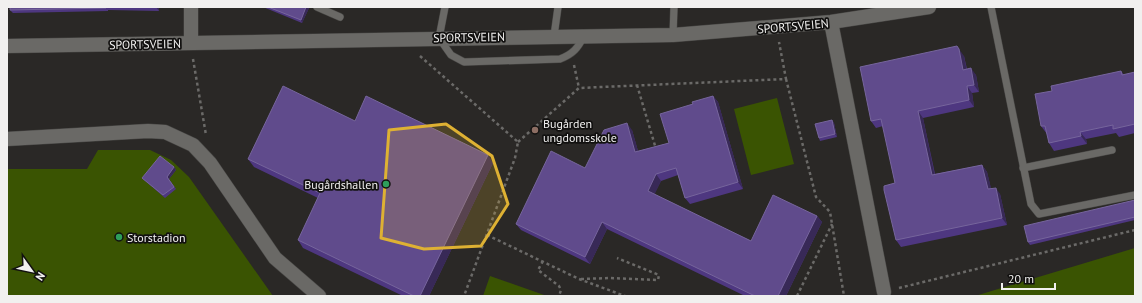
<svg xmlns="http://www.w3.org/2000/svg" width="1142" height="303" font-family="'PT Sans',sans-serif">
  <rect width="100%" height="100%" fill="#2a2826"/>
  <path fill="#3a5402" d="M777 98 794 164 751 175 734 109Z
    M98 150H150L171 160 189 177 273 296H7V169H87Z
    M1135 248V296H975Z
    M490 276 547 296H483Z"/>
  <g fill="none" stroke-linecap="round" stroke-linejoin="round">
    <g stroke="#484745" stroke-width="8">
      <path id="lane" d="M317 7 340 17
        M445 7 439 38 451 55 464 62 560 59C573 54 578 48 584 36
        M991 7 1031 204 1039 214 1135 195
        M673 35 674 7
        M554 36 558 7
        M1023 168 1112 150"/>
    </g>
    <g stroke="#484745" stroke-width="15">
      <path id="street" d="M831 22 884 292
        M191 43V7
        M7 46 673 35 831 22 929 7
        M7 139 148 131 165 132 193 145 210 163 275 258 319 296"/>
    </g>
    <path stroke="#6b6a68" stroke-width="2.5" stroke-dasharray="3 3" stroke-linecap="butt" d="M420 56 518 142 515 158 464 296
      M193 59 206 135
      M574 65 579 88
      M786 79 816 197 830 212 844 296
      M637 85 656 149
      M518 142 579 88 786 79 779 42
      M487 235 579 279 625 296
      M543 261 538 270 559 286 561 290 559 296
      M581 279 610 278 658 280 659 275 617 258
      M899 288 1135 230
      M797 296 832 224"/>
    <use href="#lane" stroke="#6a6966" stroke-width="7"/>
    <use href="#street" stroke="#6a6966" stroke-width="14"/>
  </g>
  <path fill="#4e3780" d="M10 7H159V11L108 10V11L13 13 10 10Z
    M263 7H308L309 8 302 23Z
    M964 56 967 69 976 75 979 92 972 93 974 107 923 118 935 174 982 165 987 172 991 189 1000 194 1007 225 901 247 896 240 895 183 883 126 876 128 871 121Z
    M1121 71 1124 75 1135 72V133L1119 137 1116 133 1086 139 1087 144 1054 151 1049 143 1047 134 1041 126 1052 91Z
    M713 96 718 102 743 189 690 204 685 198 678 175 661 181 654 194 751 241 817 216 822 222 786 296H745L607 229 590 264 521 230 516 224 632 130 638 151 669 143 693 104Z
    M832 120 834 123 837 137 820 141 819 138Z
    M355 121 493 163 429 296H403L303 248 298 240 318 198 254 167 248 159Z
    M174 167 176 170 169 179 176 189 165 198 144 180 142 178Z
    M1135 200V220L1030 245 1028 242Z"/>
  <path fill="#382957" d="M156 7H159V11Z
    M306 7H308L309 8 302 23 301 20Z
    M959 49 964 56 968 77 963 70Z
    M971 68 976 75 979 92 974 85Z
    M967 86 972 93 974 107 969 100Z
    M713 96 718 102 743 189 738 182Z
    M918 111 923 118 936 182 932 175Z
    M832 120 834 123 837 137 835 134Z
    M627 123 632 130 640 158 635 152Z
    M1080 132 1086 139 1087 144 1081 136Z
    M488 155 493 163 429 296H420Z
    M982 165 987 172 993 196 988 189Z
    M174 167 176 170 169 179 167 177Z
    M656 174 661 181 653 198 648 191Z
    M996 188 1000 194 1007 225 1002 218Z
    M817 216 822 222 786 296H778Z
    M602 222 607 229 590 264 585 257Z"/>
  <path fill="#604b8c" stroke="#76659c" d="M10 7H106V8L10 10Z
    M268 7H306L301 20Z
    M957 46 959 49 963 70 971 68 974 85 967 86 969 100 918 111 932 175 982 165 988 189 996 188 1002 218 896 240 884 190V186L895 183 881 119 871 121 860 67Z
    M1121 71 1122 75 1135 72V124L1113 129V125L1080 132 1081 136 1049 143 1045 126H1041L1035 94 1052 91 1051 86Z
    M283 86 355 121 366 96 488 155 420 296H414L298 240 320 193 248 159Z
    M713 96 738 182 685 198 676 168 656 174 648 191 751 241 773 195 817 216 778 296H755L602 222 585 257 516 224 551 151 585 168 604 130 627 123 635 152 669 143 660 114 693 104 692 102Z
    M832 120 835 134 819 138 815 124Z
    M160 156 174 167 167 177 174 187 163 195 142 178Z
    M1135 200V217L1028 242 1024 226Z"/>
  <path fill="#deb133" fill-opacity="0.2" stroke="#deb133" stroke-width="3" stroke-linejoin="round" d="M446 124 492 156 508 204 481 246 424 249 381 238 389 130Z"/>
  <circle fill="#8d6e63" stroke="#121110" stroke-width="1.5" cx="535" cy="130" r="4"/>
  <g fill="#2e9e5b" stroke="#121110" stroke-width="1.5">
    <circle cx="386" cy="184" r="4"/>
    <circle cx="119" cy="237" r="4"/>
  </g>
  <g text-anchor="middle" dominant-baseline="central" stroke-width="3.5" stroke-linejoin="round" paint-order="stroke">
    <g font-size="12" fill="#f1f0ef" stroke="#121110">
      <text transform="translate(793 26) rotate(-5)">SPORTSVEIEN</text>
      <text transform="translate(469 37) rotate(-1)">SPORTSVEIEN</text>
      <text transform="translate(145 44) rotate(-1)">SPORTSVEIEN</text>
    </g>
    <g font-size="12" fill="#f1f0ef" stroke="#121110" text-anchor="start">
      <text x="543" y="123">Bugården<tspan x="543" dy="14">ungdomsskole</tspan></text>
      <text x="378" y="184" text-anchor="end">Bugårdshallen</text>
      <text x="127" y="237">Storstadion</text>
    </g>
  </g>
  <rect width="1142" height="303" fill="none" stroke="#f1f0ef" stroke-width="16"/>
  <g transform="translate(32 271) rotate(123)" stroke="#121110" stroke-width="3" paint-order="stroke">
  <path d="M0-3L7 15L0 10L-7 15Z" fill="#f1f0ef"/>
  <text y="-6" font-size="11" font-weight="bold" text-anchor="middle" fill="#f1f0ef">N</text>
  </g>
  <path d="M1002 283v6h53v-6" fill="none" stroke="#f1f0ef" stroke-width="2"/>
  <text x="1008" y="283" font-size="12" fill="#f1f0ef" stroke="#121110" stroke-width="3" paint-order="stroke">20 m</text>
</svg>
